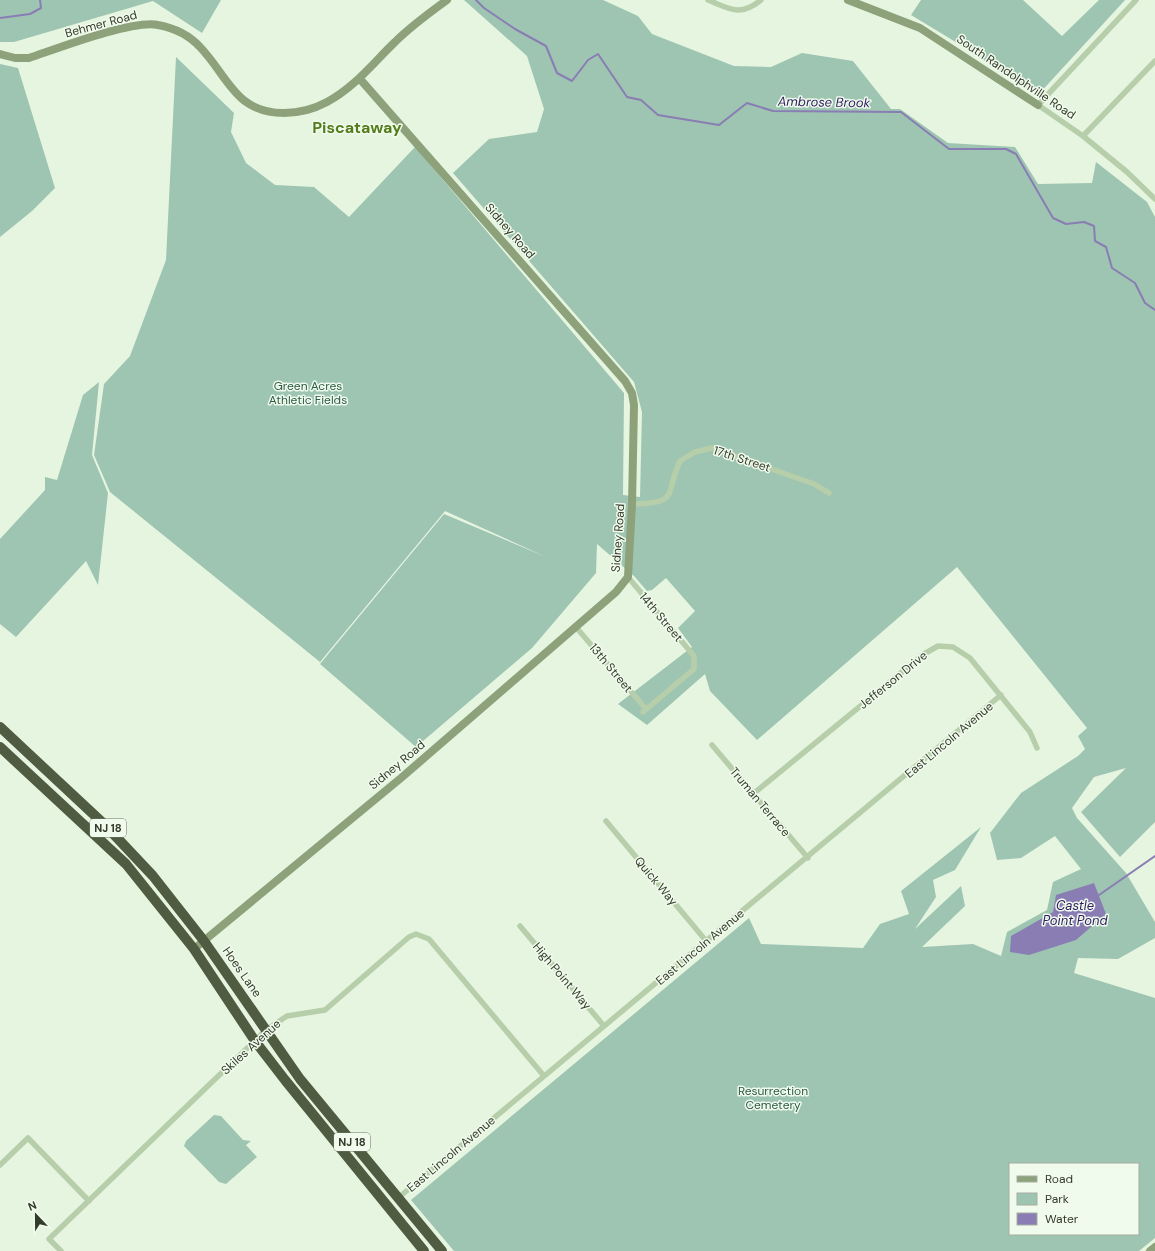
<svg xmlns="http://www.w3.org/2000/svg" width="1155" height="1251" font-family="'DM Sans',sans-serif">
  <rect width="100%" height="100%" fill="#e6f5e0"/>
  <path fill="#9ec5b2" fill-rule="evenodd" d="M0 0H221L202 33 153 1 14 42H0Z
    M464 0H603L638 16 652 34 734 66 771 67 802 53 853 61 891 109H900L948 143 1015 147 1038 184 1092 183 1096 162 1147 202 1155 217V822L1120 857 1081 812 1126 768 1094 777 1072 808 1077 818 1126 873 1155 922V938L1118 959 1078 958 1074 973 1155 998V1238L1139 1251H454L411 1200 749 918 761 944 863 948 880 924 909 914 901 891 981 827 955 870 933 880 936 897 915 929 961 886 965 906 922 947 973 944 1001 956 1007 932 1047 910 1053 882 1081 869 1055 836 1021 858 997 860 990 833 1021 793 1078 756 1085 749 1078 736 1087 728 957 567 757 740 710 691 705 674 647 725 618 704 692 647 678 628 695 611 666 578 652 590 647 591 634 576 597 544 596 573 532 648 416 747 320 664 444 514 546 557 445 511 320 662 110 492 94 455 104 384 130 356 166 260 176 57 234 113 231 132 246 163 275 185 314 187 349 217 415 147 624 393 623 495 640 497 642 412 634 382 453 173 489 139 537 132 544 109 527 56ZM1010 1164H1138V1234H1010Z
    M921 0H1023L1062 36 1099 0H1125L1038 95 954 41 911 15Z
    M0 64 18 68 55 188 32 211 0 237Z
    M99 382 92 455 108 493 98 585 86 561 16 637 0 624V539L45 490V477L57 480 83 395Z
    M214 1115 221 1116 243 1140 251 1141 246 1145 257 1157 226 1184 219 1182 184 1146 186 1141Z"/>
  <path fill="#897db4" d="M1094 883 1106 914 1076 940 1029 955 1010 952 1011 936 1053 912 1056 895Z"/>
  <g fill="none" stroke-linecap="round" stroke-linejoin="round">
    <path stroke="#897db4" stroke-width="2" d="M476 0 484 8 515 29 546 46 557 73 572 81 588 60 598 54 627 97 641 100 658 115 719 125 747 103 773 111 901 112 949 149H1006L1016 154 1053 218 1066 224 1084 222 1094 226 1095 241 1106 247 1112 268 1135 283 1145 303 1155 310
      M0 18 30 14 41 8 40 0
      M1099 895 1155 856"/>
    <path stroke="#b7ceaa" stroke-width="5.5" d="M708 0C730 9 740 17 761 0
      M1136 0 1038 105 1083 136 1127 172 1155 199
      M1083 136 1155 61
      M632 504C681 503 664 495 680 461L695 452 712 448 814 484 829 493
      M628 577 694 656V669L643 712
      M575 626 646 709
      M712 745 808 858
      M753 794 924 654 938 646 953 647 970 658 1030 732 1037 748
      M606 821 707 942
      M520 926 604 1026
      M0 1165 28 1138 89 1201
      M398 1198 1001 695
      M61 1251 49 1239 266 1030 287 1016 325 1010 409 937 416 934 429 939 544 1076"/>
    <path stroke="#8da27b" stroke-width="8" d="M848 0 920 28 1038 105
      M0 54 15 58H29C56 49 134 19 158 25 174 28 189 35 200 47 228 76 235 113 284 113 299 113 314 109 327 102 355 87 373 63 395 42 411 26 429 13 447 0
      M194 949 401 778 616 592 628 577 632 504 634 405 632 393 625 381 360 79
      M1150 1251 1155 1247"/>
    <path stroke="#4f5c41" stroke-width="10" d="M0 727 105 825 153 876 204 941 300 1079 442 1251
      M0 747 126 864 194 949 255 1041 285 1080 424 1251"/>
  </g>
  <g text-anchor="middle" dominant-baseline="central" stroke-width="3" stroke-linejoin="round" paint-order="stroke">
    <g fill="#f1fbed" stroke="#6c7564" stroke-width="1">
      <rect x="90" y="819" width="36" height="18" rx="3"/>
      <rect x="334" y="1133" width="36" height="18" rx="3"/>
    </g>
    <g font-size="11" font-weight="bold" fill="#333b2a">
      <text x="108" y="828">NJ 18</text>
      <text x="352" y="1142">NJ 18</text>
    </g>
    <g font-size="12" fill="#333b2a" stroke="#f1fbed">
      <text transform="translate(101 24) rotate(-15)">Behmer Road</text>
      <text transform="translate(1016 77) rotate(34)">South Randolphville Road</text>
      <text transform="translate(510 231) rotate(49)">Sidney Road</text>
      <text transform="translate(742 459) rotate(18)">17th Street</text>
      <text transform="translate(618 538) rotate(-86)">Sidney Road</text>
      <text transform="translate(661 617) rotate(50)">14th Street</text>
      <text transform="translate(611 668) rotate(50)">13th Street</text>
      <text transform="translate(893 680) rotate(-39)">Jefferson Drive</text>
      <text transform="translate(949 740) rotate(-40)">East Lincoln Avenue</text>
      <text transform="translate(397 765) rotate(-40)">Sidney Road</text>
      <text transform="translate(760 802) rotate(50)">Truman Terrace</text>
      <text transform="translate(656 881) rotate(50)">Quick Way</text>
      <text transform="translate(700 947) rotate(-40)">East Lincoln Avenue</text>
      <text transform="translate(242 972) rotate(55)">Hoes Lane</text>
      <text transform="translate(562 976) rotate(50)">High Point Way</text>
      <text transform="translate(251 1047) rotate(-42)">Skiles Avenue</text>
      <text transform="translate(451 1154) rotate(-40)">East Lincoln Avenue</text>
    </g>
    <g font-size="12" fill="#2c5b46" stroke="#f1fbed">
      <text x="308" y="386">Green Acres<tspan x="308" dy="14">Athletic Fields</tspan></text>
      <text x="773" y="1091">Resurrection<tspan x="773" dy="14">Cemetery</tspan></text>
    </g>
    <g font-size="13" font-style="italic" fill="#2d1c60" stroke="#f1fbed">
      <text transform="translate(824 102) rotate(1)">Ambrose Brook</text>
      <text x="1075" y="905">Castle<tspan x="1075" dy="15">Point Pond</tspan></text>
    </g>
    <g font-size="16" font-weight="bold" fill="#537c1c" stroke="#f1fbed">
      <text x="357" y="127">Piscataway</text>
    </g>
  </g>
  <rect x="1009" y="1163" width="130" height="72" fill="#f1fbed" stroke="#a5ae9f"/>
  <rect x="1017" y="1176" width="20" height="6" fill="#8da27b" stroke="#a5ae9f"/>
  <text x="1045" y="1183" font-size="12" fill="#333b2a">Road</text>
  <rect x="1017" y="1193" width="20" height="12" fill="#9ec5b2" stroke="#a5ae9f"/>
  <text x="1045" y="1203" font-size="12" fill="#333b2a">Park</text>
  <rect x="1017" y="1213" width="20" height="12" fill="#897db4" stroke="#a5ae9f"/>
  <text x="1045" y="1223" font-size="12" fill="#333b2a">Water</text>
  <g transform="translate(36 1215) rotate(338)" stroke="#f1fbed" stroke-width="3" paint-order="stroke">
  <path d="M0-3L7 15L0 10L-7 15Z" fill="#333b2a"/>
  <text y="-6" font-size="11" font-weight="bold" text-anchor="middle" fill="#333b2a">N</text>
  </g>
</svg>
